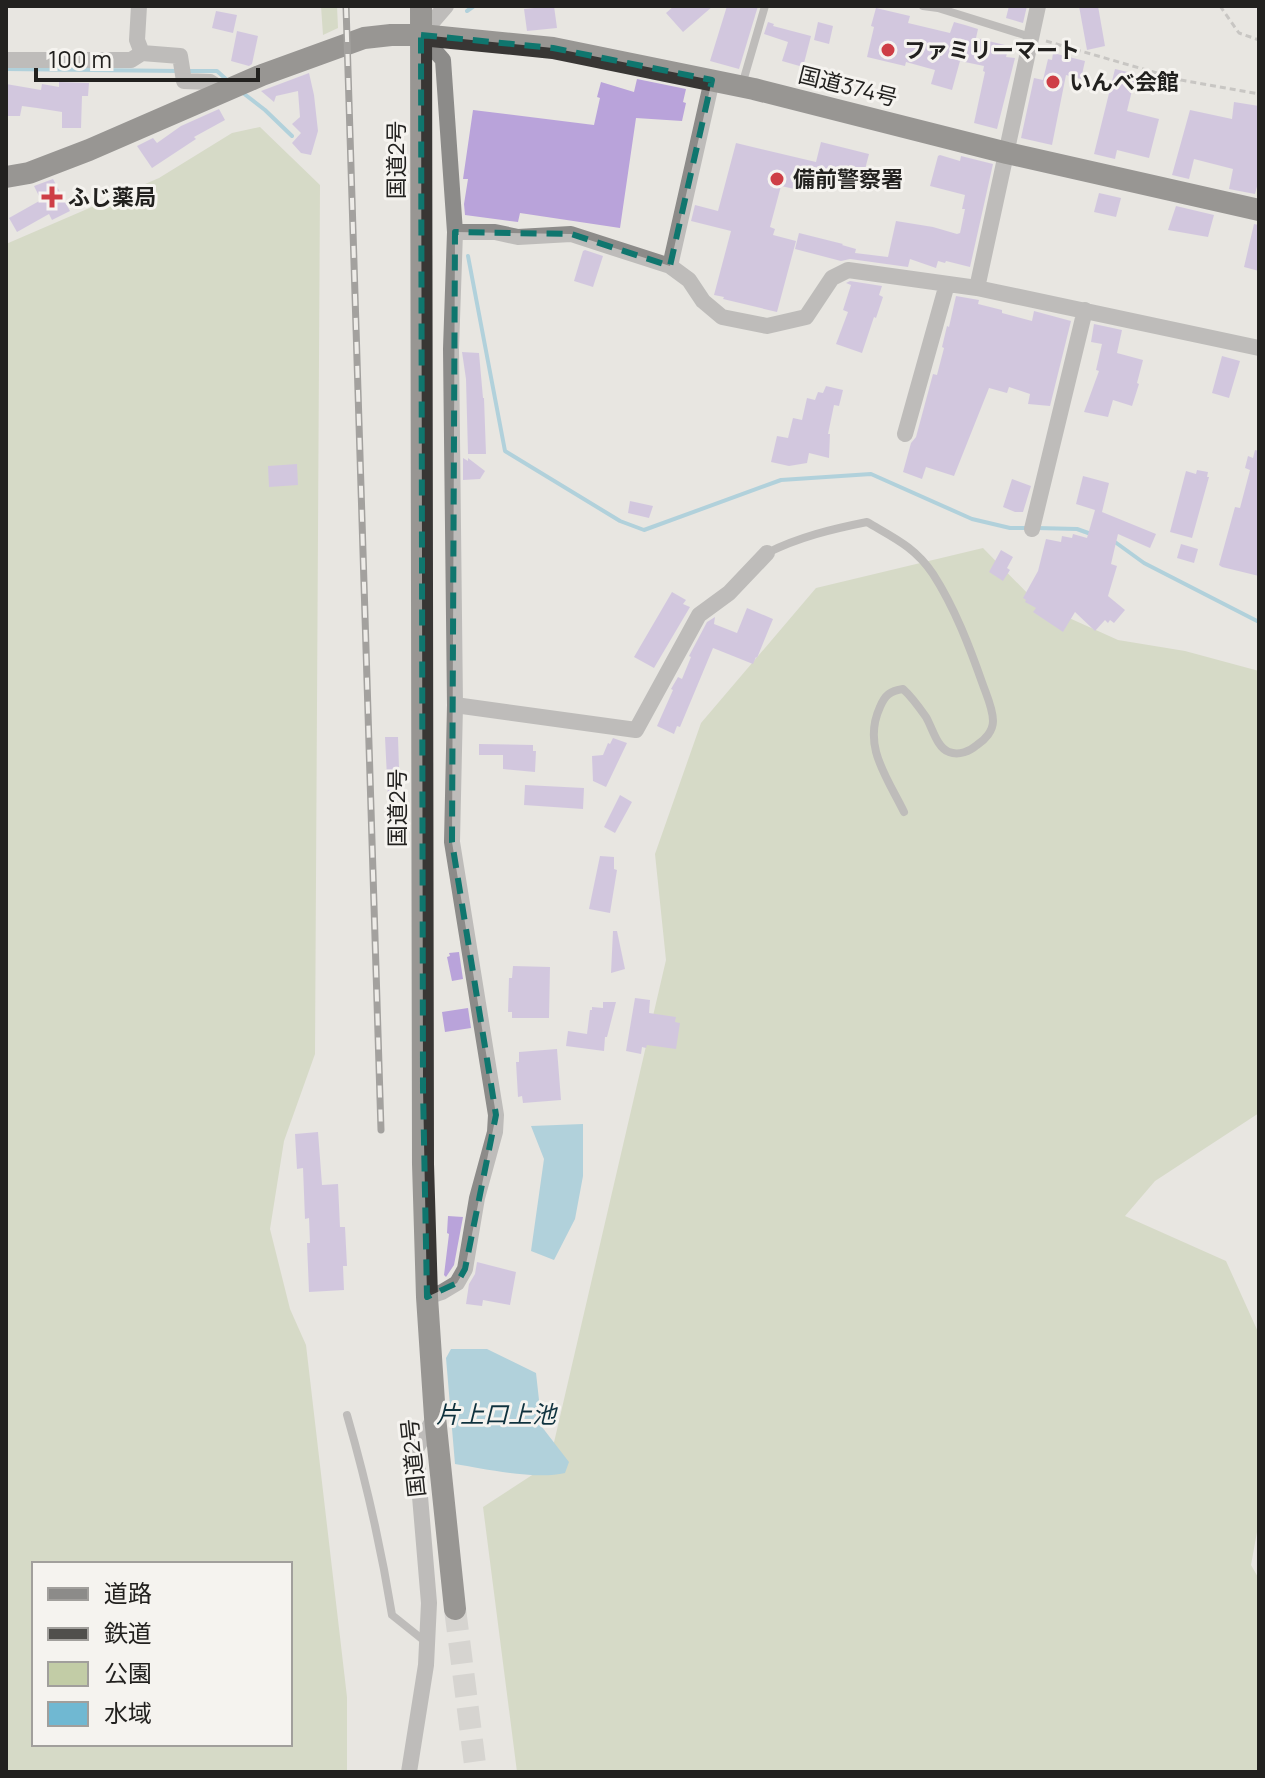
<svg xmlns="http://www.w3.org/2000/svg" width="1265" height="1778" font-family="Manrope,'Noto Sans JP',sans-serif">
  <rect width="100%" height="100%" fill="#e8e6e1"/>
  <path fill="#c2cca6" fill-rule="evenodd" d="M321 6H337L338 28 323 35Z
    M260 127 320 185 315 1054 284 1141 270 1229 290 1309 306 1345 347 1697V1772H6V244L159 178 232 133ZM34 1564H290V1744H34Z
    M983 548 1038 604 1118 640 1185 651 1259 671V1113L1155 1181 1125 1216 1226 1261 1259 1334V1521L1251 1565 1259 1579V1772H517L483 1507 549 1464 666 960 655 854 701 723 816 588Z"/>
  <path fill="#70b8d2" d="M583 1124V1176L575 1219 554 1260 531 1251 544 1159 531 1126Z
    M451 1349H487L536 1373 542 1427 569 1462 565 1473C536 1480 485 1469 455 1464L446 1358Z"/>
  <g fill="none" stroke-linecap="round" stroke-linejoin="round">
    <path stroke="#70b8d2" stroke-width="4" d="M467 11 474 6
      M6 69 178 71
      M187 71H217L227 80
      M243 93 265 110 292 136
      M468 256 505 451 620 521 644 530 781 480 871 474 972 519 1010 528H1028
      M1037 528 1077 529 1091 534
      M1115 542 1144 563 1259 622"/>
  </g>
  <path fill="#b9a3da" d="M554 6 557 28 527 31 524 9Z
    M674 6H713L683 32 666 13Z
    M727 6H758L739 69 710 61Z
    M1009 6H1027L1023 23 1006 18Z
    M1079 6H1098L1105 46 1087 50Z
    M876 8 910 16 908 23 950 33 954 22 965 25 978 29 976 38 1009 46 1006 57 1015 58 997 129 974 123 985 72 983 71 984 66 960 61 952 90 931 84 935 70 906 62 905 66 867 57 874 27 871 26Z
    M216 11 237 15 233 33 212 28Z
    M768 22 774 24 773 26 811 36 803 67 782 61 788 42 764 34Z
    M818 22 833 26 829 44 814 40Z
    M237 31 258 36 252 64 249 66 231 61Z
    M1053 53 1085 61 1081 79 1066 75 1052 145 1021 138 1034 78 1043 80 1048 59 1052 60Z
    M1115 69 1136 74 1127 111 1159 119 1149 158 1117 150 1115 159 1094 154Z
    M309 73 314 95 318 131 311 155 301 153 292 143 301 133 292 124 300 117 298 91 276 96 274 102 261 91Z
    M637 79 686 89 683 102 686 103 682 121 636 118 620 228 520 213 518 222 465 215 464 204 468 179H463L473 110 594 125 600 98 597 97 601 82 634 92Z
    M59 82 89 83 88 96H82L81 128H62V112L37 108 22 106 20 116H6V84L41 90 42 84 59 87Z
    M1234 102 1259 106V179L1255 194 1229 189 1233 169 1194 159 1189 179 1172 175 1190 110 1232 119Z
    M219 109 225 120 194 137 196 139 152 168 137 146 153 138 157 143 181 126Z
    M821 142 869 154 863 177 842 172 838 187 832 186 831 190 800 183 799 190 781 186 770 227 775 229 773 235 796 241 777 312 723 299 724 297 714 295 731 231 691 221 695 205 718 211 736 143 816 162Z
    M940 155 960 161 961 156 993 164 970 267 946 261 945 263 938 261 936 268 910 259 908 267 850 259 841 261 795 249 799 233 843 244 842 245 856 249 855 253 888 257 896 221 933 227 957 234 960 233 965 209H962L965 195 930 186 938 156Z
    M53 179 70 211 52 220 49 214 17 232 9 218 41 200 34 186Z
    M1099 193 1121 198 1116 217 1094 212Z
    M1176 206 1214 215 1208 237 1168 230Z
    M1254 224 1259 225V271L1244 267Z
    M585 250 603 256 593 287 574 281 583 251Z
    M850 281 882 286 879 295 883 297 876 318 874 317 862 353 836 344 848 312 843 310 851 285 846 283Z
    M956 296 979 300 978 304 1002 310V313L1032 321 1034 311 1071 321 1050 406 1028 404 1030 394 1009 387 1007 393 989 388 954 476 926 467 922 479 903 472 911 443 916 437 933 374 937 375 944 348 942 347 947 326 949 327Z
    M1094 324 1122 330 1117 353 1143 360 1137 383 1139 384 1132 406 1113 400 1108 417 1084 412 1099 371 1096 370 1102 344 1091 342Z
    M462 352 479 353 483 398H484L486 454H468L466 379Z
    M1222 356 1240 361 1229 398 1212 393Z
    M826 386 843 390 839 406 834 405 828 434H830L829 458 809 453 807 463 789 466 771 462 777 436 788 438 793 418 802 420 807 398 815 400 818 392 823 393Z
    M1255 450 1259 451V576L1222 567 1219 565 1235 507 1240 508 1250 470 1245 468 1248 456 1253 458Z
    M463 458 468 461V458L485 471 480 479 463 480Z
    M297 464 298 485 269 487 268 466Z
    M1197 470 1208 472 1207 477H1209L1192 538 1170 532 1186 471 1196 474Z
    M1083 476 1109 483 1102 512 1156 534 1150 548 1118 534 1111 564 1117 566 1108 596 1125 610 1114 623 1110 620 1108 623 1105 620 1095 631 1075 612 1063 632 1033 612 1036 608 1025 602 1026 600 1023 598 1038 571 1046 539 1061 542 1062 536 1072 538 1073 534 1087 538 1095 510 1076 504Z
    M1012 479 1031 486 1023 512H1015L1003 507Z
    M630 501 653 506 649 518 628 513Z
    M1181 544 1198 549 1194 563 1177 558Z
    M1001 550 1013 557 1007 568 1010 570 1003 581 989 572Z
    M672 592 686 600 683 604 690 607 654 668 634 657Z
    M747 608 773 619 757 658 756 657 753 664 713 648 680 727 677 726 674 734 657 726 673 690 671 689 678 677 682 679 691 657 689 656 707 622 715 617 714 624 737 633Z
    M385 737H398L400 799 388 798Z
    M613 738 627 743 606 787 593 781 592 756 603 755 608 743 610 744Z
    M479 744 533 745V751H536L535 772 503 769V755H479Z
    M525 785 584 788 583 809 524 805Z
    M620 795 632 802 615 833 604 827Z
    M600 856 614 857V869L617 870 610 913 589 909Z
    M613 931H617L625 969 611 973Z
    M459 952 463 979 452 981 447 957 450 956 449 953Z
    M513 966 550 967 549 1018H512V1012H508L509 978H512Z
    M635 998 650 1000 649 1013 676 1017 675 1022 680 1023 676 1049 647 1045 646 1048 642 1047 641 1054 626 1051Z
    M603 1002H616L607 1037H605L604 1051 566 1046 568 1031 587 1034 590 1010H592V1007L603 1008Z
    M468 1008 471 1028 445 1032 442 1012Z
    M557 1049 561 1100 523 1103 522 1096 518 1097 516 1062H519V1052Z
    M318 1132 322 1185 338 1184 340 1227H345L347 1266H343L344 1290 309 1292 307 1243H310L309 1218 305 1219 303 1168 297 1169 295 1134Z
    M448 1216 463 1217 454 1265 446 1277 444 1275 449 1234 447 1233Z
    M477 1262 516 1272 510 1305 483 1300 482 1306 466 1304 469 1284 475 1274Z"/>
  <g fill="none" stroke-linecap="round" stroke-linejoin="round">
    <path stroke="#c0bfba" stroke-width="22" stroke-dasharray="22 11" stroke-linecap="butt" d="M455 1609 476 1772"/>
    <path stroke="#a3a19d" stroke-width="3" stroke-dasharray="6 4" stroke-linecap="butt" d="M1220 6 1239 33 1259 40
      M1046 41 1181 80 1259 94"/>
    <path stroke="#8c8b89" stroke-width="8" d="M923 6 938 8 1031 37
      M742 85 765 6
      M767 553C799 537 832 529 867 522 894 538 915 547 933 574 955 608 970 648 983 685 987 696 993 709 993 721 993 731 985 740 977 745 970 751 959 756 949 752 937 748 932 727 926 717 919 707 912 697 903 689 890 691 885 695 880 707 862 746 887 777 904 812
      M347 1415C366 1481 381 1547 392 1615L427 1643"/>
    <path stroke="#8c8b89" stroke-width="16" d="M139 6 137 40 142 53 180 56 184 81 210 82 226 92
      M6 60H131L142 53
      M455 232H495L518 237 571 234 670 266 689 280 703 301 722 317 767 326 806 317 832 278 848 270 977 288 1259 348
      M670 266 712 80
      M977 288 1038 6
      M905 434 947 284
      M1032 529 1085 310
      M455 705 636 730 699 615 729 593 767 553
      M427 1297 442 1292 457 1283 465 1269 477 1198 495 1132 496 1115 452 842 455 705 451 349 455 232 443 60 421 35 446 6
      M409 1772 426 1665 429 1603 416 1449 435 1417"/>
    <path stroke="#383634" stroke-width="22" d="M421 6 423 1164 427 1297 435 1417 455 1609
      M6 177 29 173 89 150 262 75 364 38 391 35H421L553 48 754 89 1007 153 1259 210"/>
    <g stroke="#504f4c" stroke-width="7">
      <path id="rail" d="M346 6 381 1130"/>
    </g>
    <use href="#rail" stroke="#f5f3ef" stroke-width="4" stroke-dasharray="12" stroke-linecap="butt"/>
  </g>
  <path d="M0 0H1265V1778H0ZM421 35 553 48 712 80 670 266 571 234 455 232 452 842 496 1115 465 1269 457 1283 427 1297 423 1088Z" fill="#e8e6e1" fill-opacity=".55" fill-rule="evenodd"/>
  <path fill="none" stroke="#0f766e" stroke-width="6" stroke-dasharray="16 10" stroke-linejoin="round" d="M421 35 553 48 712 80 670 266 571 234 455 232 452 842 496 1115 465 1269 457 1283 427 1297 423 1088Z"/>
  <g fill="#ce3e46" stroke="#f5f3ef" stroke-width="3">
    <circle cx="888" cy="50" r="8"/>
    <circle cx="1053" cy="82" r="8"/>
    <circle cx="777" cy="179" r="8"/>
    <path d="M48 185h8v8h8v8h-8v8h-8v-8h-8v-8h8z"/>
  </g>
  <g text-anchor="middle" dominant-baseline="central" stroke-width="6" stroke-linejoin="round" paint-order="stroke">
    <g font-size="22" font-weight="bold" fill="#22211f" stroke="#f5f3ef" text-anchor="start">
      <text x="904" y="50">ファミリーマート</text>
      <text x="1069" y="82">いんべ会館</text>
      <text x="793" y="179">備前警察署</text>
      <text x="68" y="197">ふじ薬局</text>
    </g>
    <g font-size="22" fill="#22211f" stroke="#f5f3ef">
      <text transform="translate(848 86) rotate(14)">国道374号</text>
      <text transform="translate(396 160) rotate(-90)">国道2号</text>
      <text transform="translate(397 808) rotate(-90)">国道2号</text>
      <text transform="translate(413 1458) rotate(-96)">国道2号</text>
    </g>
    <g font-size="24" font-style="italic" fill="#0f323e" stroke="#f5f3ef">
      <text x="496" y="1413">片上口上池</text>
    </g>
  </g>
  <rect width="1265" height="1778" fill="none" stroke="#22211f" stroke-width="16"/>
  <rect x="32" y="1562" width="260" height="184" fill="#f5f3ef" stroke="#a19f9c" stroke-width="2"/>
  <rect x="48" y="1588" width="40" height="12" fill="#8c8b89" stroke="#a19f9c" stroke-width="2"/>
  <text x="104" y="1602" font-size="24" fill="#22211f">道路</text>
  <rect x="48" y="1628" width="40" height="12" fill="#504f4c" stroke="#a19f9c" stroke-width="2"/>
  <text x="104" y="1642" font-size="24" fill="#22211f">鉄道</text>
  <rect x="48" y="1662" width="40" height="24" fill="#c2cca6" stroke="#a19f9c" stroke-width="2"/>
  <text x="104" y="1682" font-size="24" fill="#22211f">公園</text>
  <rect x="48" y="1702" width="40" height="24" fill="#70b8d2" stroke="#a19f9c" stroke-width="2"/>
  <text x="104" y="1722" font-size="24" fill="#22211f">水域</text>
  <path d="M36 68v12h222v-12" fill="none" stroke="#22211f" stroke-width="4"/>
  <text x="48" y="68" font-size="24" fill="#22211f" stroke="#f5f3ef" stroke-width="6" paint-order="stroke">100 m</text>
</svg>
